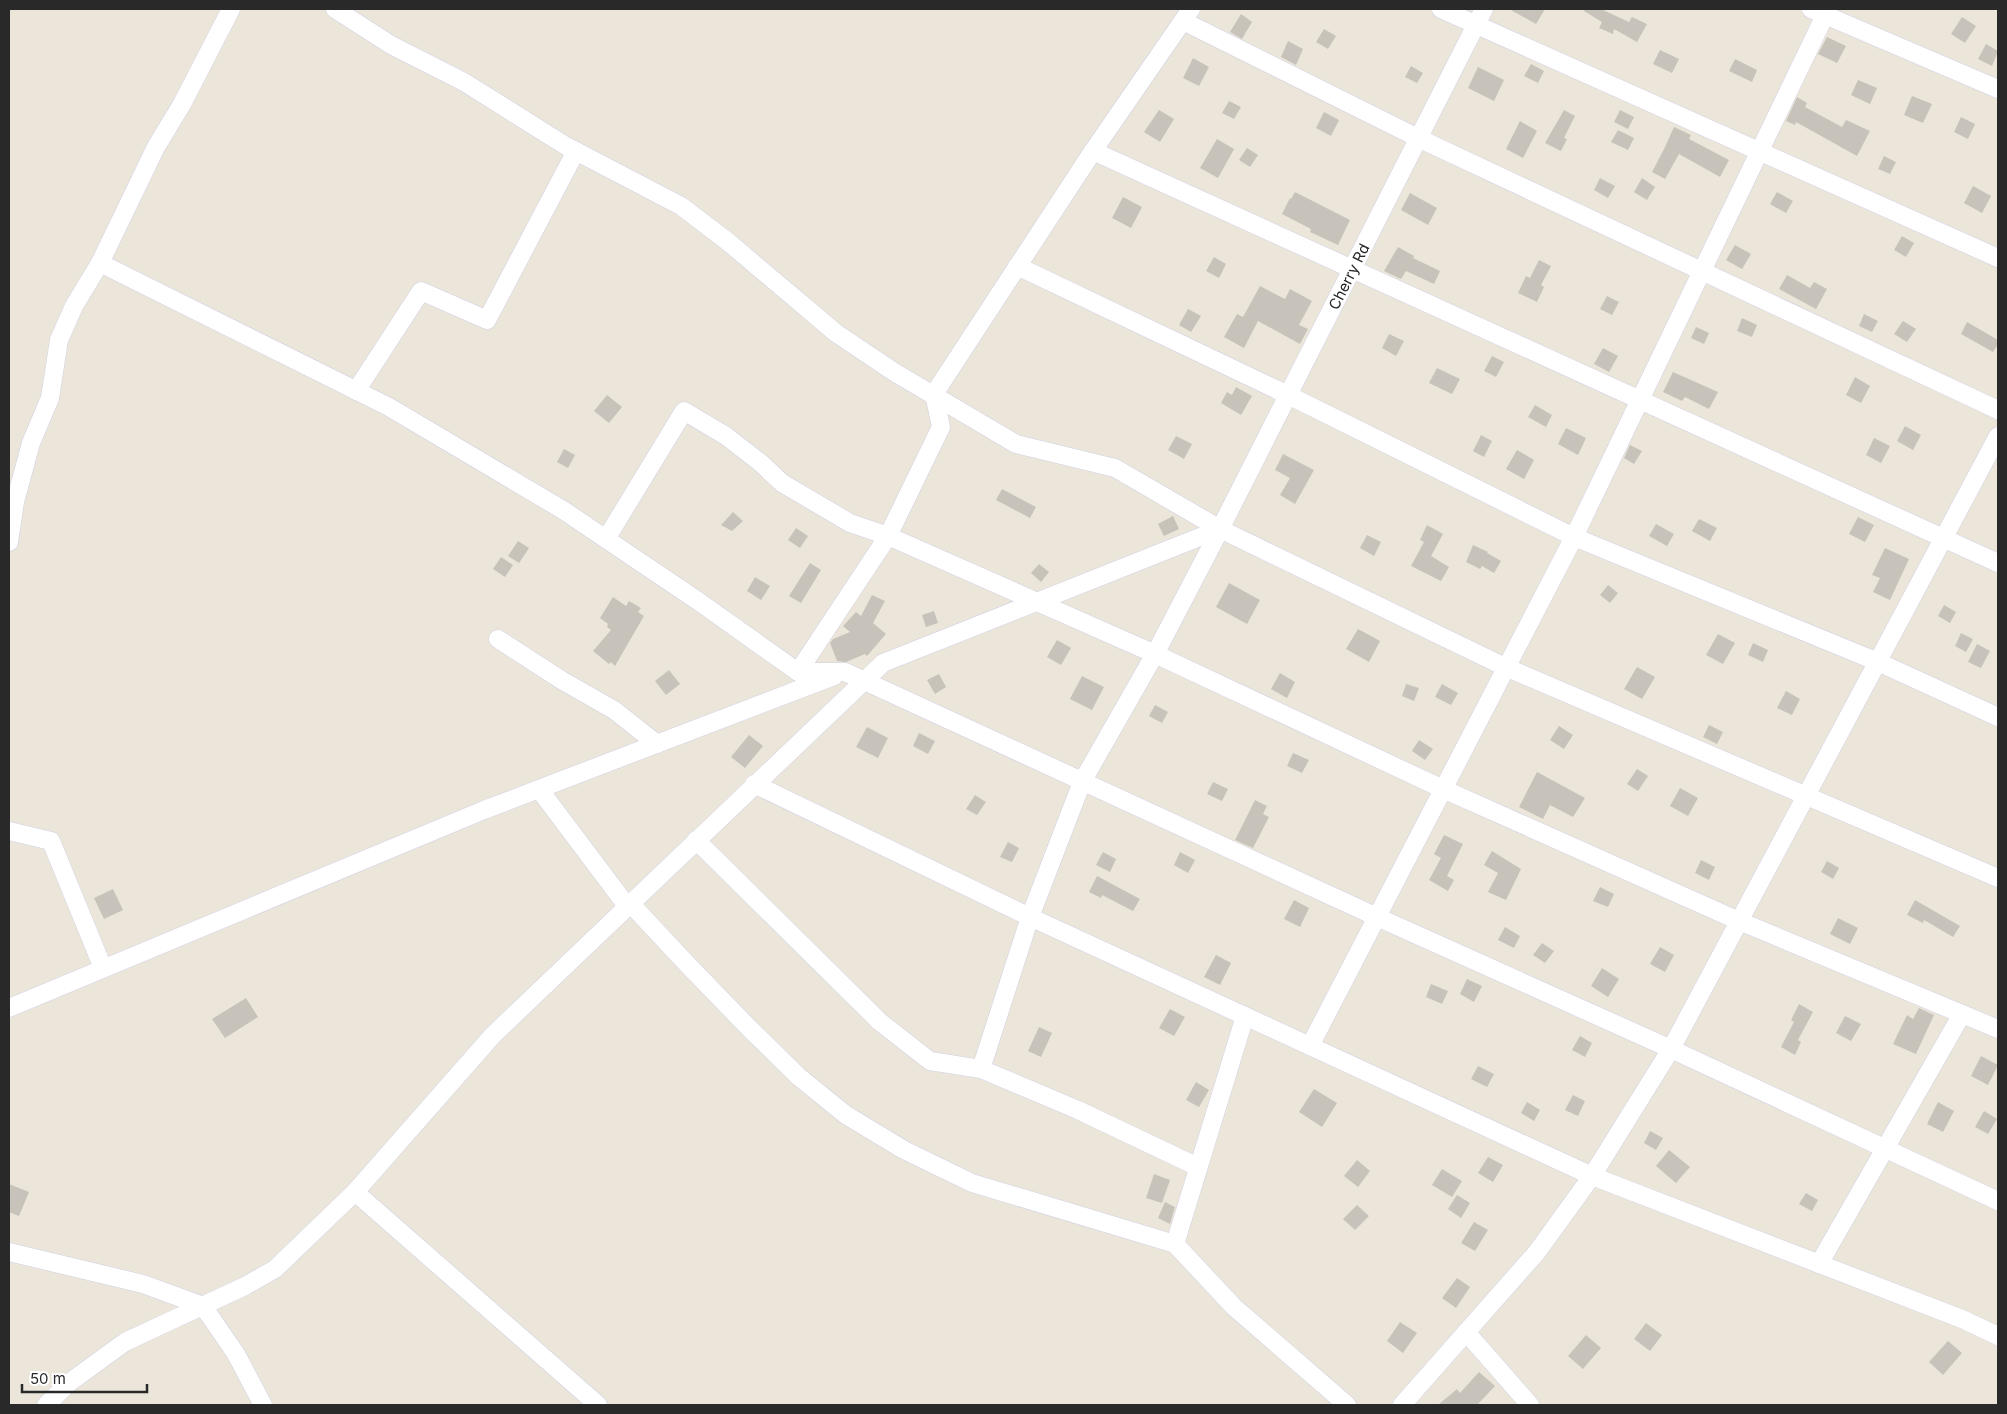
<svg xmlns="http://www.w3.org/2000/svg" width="2007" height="1414" font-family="Inter,sans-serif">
  <rect width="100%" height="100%" fill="#ece6da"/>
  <path fill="#c7c3ba" d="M1509 9H1545L1536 24Z
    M1585 9H1601L1629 22 1632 17 1647 24 1637 42 1614 29 1613 34 1599 28 1602 22 1584 11Z
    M1241 14 1252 22 1242 39 1230 32Z
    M1962 17 1976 26 1965 43 1951 34Z
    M1324 29 1336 36 1328 49 1316 42Z
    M1827 37 1846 46 1837 63 1818 54Z
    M1288 41 1303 49 1296 65 1281 57Z
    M1986 44 1998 51 1992 66 1978 59Z
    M1660 50 1679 59 1672 73 1653 64Z
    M1193 58 1209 67 1199 86 1183 78Z
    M1735 59 1757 70 1752 82 1729 71Z
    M1531 64 1544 71 1538 83 1524 76Z
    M1411 66 1423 73 1417 83 1405 77Z
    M1478 67 1504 80 1494 101 1468 88Z
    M1858 80 1877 88 1870 104 1851 95Z
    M1912 96 1932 104 1923 123 1904 115Z
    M1797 97 1807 103 1805 107 1842 127 1846 120 1870 131 1857 156 1796 122 1795 125 1786 121Z
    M1229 101 1241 107 1234 119 1222 113Z
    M1159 110 1174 119 1160 142 1144 132Z
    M1564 110 1575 116 1564 138 1567 139 1561 151 1545 143Z
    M1620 110 1634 117 1628 129 1614 122Z
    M1324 112 1339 120 1331 136 1316 128Z
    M1961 117 1975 124 1968 139 1954 132Z
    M1520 121 1537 131 1523 158 1506 149Z
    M1674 127 1691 135 1689 139 1729 160 1720 177 1679 154 1665 179 1652 172 1665 147Z
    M1618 130 1634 138 1628 150 1611 142Z
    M1217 139 1234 149 1218 178 1200 168Z
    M1247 148 1258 155 1250 167 1239 160Z
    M1884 156 1896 162 1890 174 1878 169Z
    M1600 178 1615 186 1608 198 1594 190Z
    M1642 178 1655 187 1647 200 1634 192Z
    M1973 186 1991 196 1982 213 1964 203Z
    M1295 192 1350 220 1338 245 1310 232 1311 229 1282 214 1290 198 1291 199Z
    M1777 192 1793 201 1786 213 1770 204Z
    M1410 193 1437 208 1428 225 1401 210Z
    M1123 197 1142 207 1131 228 1112 218Z
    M1902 236 1914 243 1906 257 1894 250Z
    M1735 245 1751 254 1742 269 1726 260Z
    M1398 247 1414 256 1413 258 1440 271 1434 284 1406 271 1401 279 1384 271Z
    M1214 257 1226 264 1219 278 1206 271Z
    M1539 260 1551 266 1541 285 1544 287 1537 302 1518 293 1526 276 1530 278Z
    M1787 275 1810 288 1814 282 1827 289 1816 309 1779 289Z
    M1260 286 1285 299 1290 289 1312 301 1299 325 1308 329 1300 344 1258 321 1244 348 1224 337 1237 314 1243 317Z
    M1607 296 1619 302 1612 315 1600 309Z
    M1188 309 1201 316 1191 332 1179 325Z
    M1864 314 1878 321 1872 332 1859 326Z
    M1742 318 1757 325 1752 337 1737 331Z
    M1903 321 1916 329 1907 342 1894 334Z
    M1967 322 1998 340V344L1993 352 1961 334Z
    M1696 327 1709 333 1704 344 1691 338Z
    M1389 334 1404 341 1396 356 1382 348Z
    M1603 348 1618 356 1609 372 1594 364Z
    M1492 356 1504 362 1496 377 1484 371Z
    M1437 368 1460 379 1452 394 1429 383Z
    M1673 372 1718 392 1709 409 1685 397 1682 401 1663 392Z
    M1855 377 1870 386 1861 403 1846 395Z
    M1236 387 1252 396 1241 415 1221 403 1227 392 1232 395Z
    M607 395 622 407 609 423 594 411Z
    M1535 405 1552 415 1546 427 1528 417Z
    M1905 426 1921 435 1913 450 1897 441Z
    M1566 428 1586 438 1578 455 1558 444Z
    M1481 435 1492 441 1484 457 1473 451Z
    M1176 436 1192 444 1184 459 1168 450Z
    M1874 438 1890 446 1881 463 1866 455Z
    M1630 445 1642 451 1634 464 1624 458Z
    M564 449 575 455 568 468 557 462Z
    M1517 450 1534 460 1524 479 1506 469Z
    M1283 454 1314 470 1295 504 1280 495 1290 478 1275 470Z
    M1002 489 1036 507 1030 518 996 500Z
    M733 512 743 521 732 531 721 525Z
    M1173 516 1179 529 1164 536 1158 524Z
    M1858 517 1874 525 1865 542 1849 534Z
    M1699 519 1717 528 1710 541 1692 531Z
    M1656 524 1674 534 1667 546 1649 536Z
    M1427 525 1443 534 1431 556 1449 567 1441 581 1411 566 1424 542 1420 540Z
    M796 528 808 536 800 548 788 540Z
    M1367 535 1381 542 1374 556 1360 548Z
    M518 541 529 548 519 563 508 556Z
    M1473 545 1488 552 1487 553 1501 561 1494 573 1482 566 1480 569 1466 562Z
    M1885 548 1909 559 1890 600 1873 592 1880 578 1872 575Z
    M501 557 513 565 505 577 493 569Z
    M810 563 821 570 801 603 789 596Z
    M1039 564 1049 572 1041 582 1031 573Z
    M755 577 770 586 761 600 747 591Z
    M1229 583 1260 600 1247 624 1216 607Z
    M1608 585 1618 593 1610 603 1600 595Z
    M872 595 885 601 873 623 886 634 867 656 865 654 846 662 837 661 830 643 833 639 850 632 843 626 856 612 861 616Z
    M613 597 626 606 629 601 641 608 638 612 644 616 615 666 611 662 609 664 593 651 611 630 607 627 608 624 600 618Z
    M1944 605 1956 612 1950 623 1938 616Z
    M934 611 938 623 926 627 922 615Z
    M1358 629 1380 641 1369 662 1346 649Z
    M1961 633 1973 639 1966 652 1955 646Z
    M1718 634 1735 643 1723 664 1706 655Z
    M1057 640 1071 648 1061 665 1047 657Z
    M1753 643 1768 650 1763 662 1748 655Z
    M1977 644 1990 651 1981 668 1968 662Z
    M1637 667 1655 677 1642 699 1624 689Z
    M669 670 680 684 666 695 655 681Z
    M1280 673 1295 682 1287 698 1271 689Z
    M939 674 946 687 935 694 927 680Z
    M1082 676 1104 687 1092 710 1070 699Z
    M1406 684 1419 688 1414 701 1402 696Z
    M1442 684 1458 693 1451 705 1435 697Z
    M1786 691 1800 699 1792 715 1777 708Z
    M1155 705 1168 712 1162 723 1149 716Z
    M1709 725 1723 732 1717 744 1703 737Z
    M1559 726 1573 735 1564 749 1550 740Z
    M867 727 888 738 878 758 856 747Z
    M919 733 935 741 928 754 913 746Z
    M749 735 763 746 745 768 731 757Z
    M1419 740 1433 749 1425 760 1412 751Z
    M1293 753 1309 760 1302 773 1287 766Z
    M1637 769 1648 776 1638 791 1627 784Z
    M1537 772 1585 798 1573 817 1550 805 1543 819 1519 807Z
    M1213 782 1228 789 1222 801 1207 794Z
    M1680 788 1698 798 1688 816 1670 806Z
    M975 795 986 802 977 815 966 809Z
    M1255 800 1267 806 1263 814 1269 817 1253 848 1235 840Z
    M1444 835 1463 844 1447 876 1454 880 1448 891 1429 880 1441 858 1434 854Z
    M1008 842 1019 848 1012 862 1000 857Z
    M1492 851 1521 869 1506 900 1488 892 1498 873 1484 865Z
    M1103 852 1116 859 1110 872 1096 865Z
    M1180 852 1195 860 1188 873 1174 865Z
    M1701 860 1715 867 1709 880 1695 873Z
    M1827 861 1839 868 1833 879 1821 872Z
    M1097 876 1140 899 1133 911 1102 895 1101 898 1089 892Z
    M1600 887 1614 894 1608 907 1593 901Z
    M113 889 123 910 104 919 94 898Z
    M1294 900 1309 908 1300 927 1284 919Z
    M1915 900 1960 926 1953 937 1924 920 1923 923 1907 915Z
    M1838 918 1858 928 1850 944 1830 934Z
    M1505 927 1520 936 1514 948 1498 940Z
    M1542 943 1554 951 1545 963 1533 955Z
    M1660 947 1674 955 1665 972 1650 964Z
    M1216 955 1231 963 1220 985 1204 977Z
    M1602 968 1619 979 1608 997 1591 986Z
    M1467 979 1482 986 1474 1002 1460 994Z
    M1431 984 1448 991 1442 1004 1426 997Z
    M246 998 258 1017 225 1038 212 1019Z
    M1799 1004 1813 1012 1798 1040 1801 1042 1795 1055 1781 1047 1794 1022 1791 1020Z
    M1919 1008 1934 1015 1916 1054 1893 1044 1907 1015 1913 1019Z
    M1170 1009 1185 1017 1174 1036 1159 1028Z
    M1845 1016 1861 1024 1851 1041 1836 1033Z
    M1039 1027 1052 1033 1041 1057 1028 1051Z
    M1580 1036 1592 1043 1585 1057 1572 1050Z
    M1981 1056 1998 1065 1988 1085 1971 1076Z
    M1478 1066 1494 1074 1487 1087 1471 1079Z
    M1196 1082 1209 1090 1199 1107 1186 1100Z
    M1314 1089 1337 1103 1322 1127 1299 1112Z
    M1573 1095 1585 1101 1578 1116 1565 1110Z
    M1527 1102 1540 1110 1534 1121 1521 1113Z
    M1938 1102 1954 1111 1943 1132 1927 1124Z
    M1984 1111 1997 1119 1988 1134 1975 1127Z
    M1650 1131 1663 1138 1656 1150 1644 1143Z
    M1669 1150 1690 1167 1676 1183 1656 1166Z
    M1488 1157 1503 1165 1493 1182 1478 1173Z
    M1357 1160 1370 1171 1358 1187 1344 1176Z
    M1442 1169 1462 1181 1452 1197 1432 1185Z
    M1154 1174 1170 1180 1162 1203 1146 1198Z
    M9 1184 29 1192 19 1216 9 1212Z
    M1806 1193 1818 1200 1812 1211 1799 1204Z
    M1457 1195 1470 1203 1461 1218 1448 1209Z
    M1165 1202 1175 1207 1170 1224 1158 1218Z
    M1357 1205 1369 1216 1355 1230 1343 1219Z
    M1474 1222 1488 1230 1475 1251 1461 1243Z
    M1457 1278 1470 1287 1456 1308 1442 1298Z
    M1400 1322 1417 1333 1403 1353 1387 1341Z
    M1646 1323 1662 1335 1650 1351 1634 1339Z
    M1586 1335 1601 1348 1583 1369 1568 1356Z
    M1948 1341 1962 1353 1943 1375 1929 1362Z
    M1479 1372 1495 1386 1477 1405H1438L1457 1389 1460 1393Z"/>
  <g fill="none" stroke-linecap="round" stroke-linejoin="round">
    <g stroke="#cfd0e3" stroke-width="19">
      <g id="minor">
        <path d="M335 9 391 45 464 82 566 146 681 206 727 241 836 333 894 372 1016 444 1115 468 1220 529 1503 666 1998 878"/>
        <path d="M1191 9 1093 151 934 394 941 427 888 536 1155 654 1443 789 1739 921 1998 1029"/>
        <path d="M1441 9 1998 258"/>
        <path d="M1811 9 1998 89"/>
        <path d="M1183 21 1418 138 1998 410"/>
        <path d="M1093 151 1998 563"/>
        <path d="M100 263 389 407 563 510 698 601 798 672"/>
        <path d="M1017 266 1288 395 1574 537 1828 9"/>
        <path d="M356 391 421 291 487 320 576 151"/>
        <path d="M606 539 684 411 726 436 762 464 782 483 850 523 888 536 798 672H845L1377 917 1671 1049 1998 1201"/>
        <path d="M9 542 15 502 31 443 50 398 59 340 74 306 100 263 156 147 182 104 231 9"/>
        <path d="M498 639 563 681 614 710 657 744"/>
        <path d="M754 784 1030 917 1592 1176 1962 1319 1998 1336"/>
        <path d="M539 789 627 906"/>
        <path d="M9 831 51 841 103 968"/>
        <path d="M696 840 880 1022 930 1061 981 1069 1078 1110 1198 1167"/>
        <path d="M630 903 687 964 748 1027 799 1077 846 1115 904 1150 972 1183 1175 1244 1234 1307 1347 1405"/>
        <path d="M9 1008 484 810 834 676"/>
        <path d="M1310 1046 1574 537 1878 662 1998 717"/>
        <path id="s1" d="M981 1069 1030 917 1082 782 1155 654 1213 543 1484 9"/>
        <path d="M355 1192 598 1405"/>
        <path d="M1175 1244 1245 1016"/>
        <path d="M9 1252 143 1284 203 1306 236 1354 263 1405"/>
        <path d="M1819 1264 1962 1014"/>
        <path d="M1466 1332 1530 1405"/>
        <path d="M46 1405 70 1382 125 1342 245 1286 275 1269 355 1192 493 1035 883 663 1220 529"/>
        <path d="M1402 1405 1537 1252 1592 1176 1671 1049 1998 436"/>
      </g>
    </g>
    <use href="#minor" stroke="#fff" stroke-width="18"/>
  </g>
  <g text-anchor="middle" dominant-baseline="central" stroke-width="4" stroke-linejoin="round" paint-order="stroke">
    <g font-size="15" fill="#292929" stroke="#fff">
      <text stroke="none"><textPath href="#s1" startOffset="876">Cherry Rd</textPath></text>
    </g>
  </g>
  <rect width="2007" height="1414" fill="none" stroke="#292929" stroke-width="20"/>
  <path d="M22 1384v8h125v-8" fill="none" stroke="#292929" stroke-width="2.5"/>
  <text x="30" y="1384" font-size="15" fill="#292929" stroke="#ffffff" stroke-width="4" paint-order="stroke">50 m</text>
</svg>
